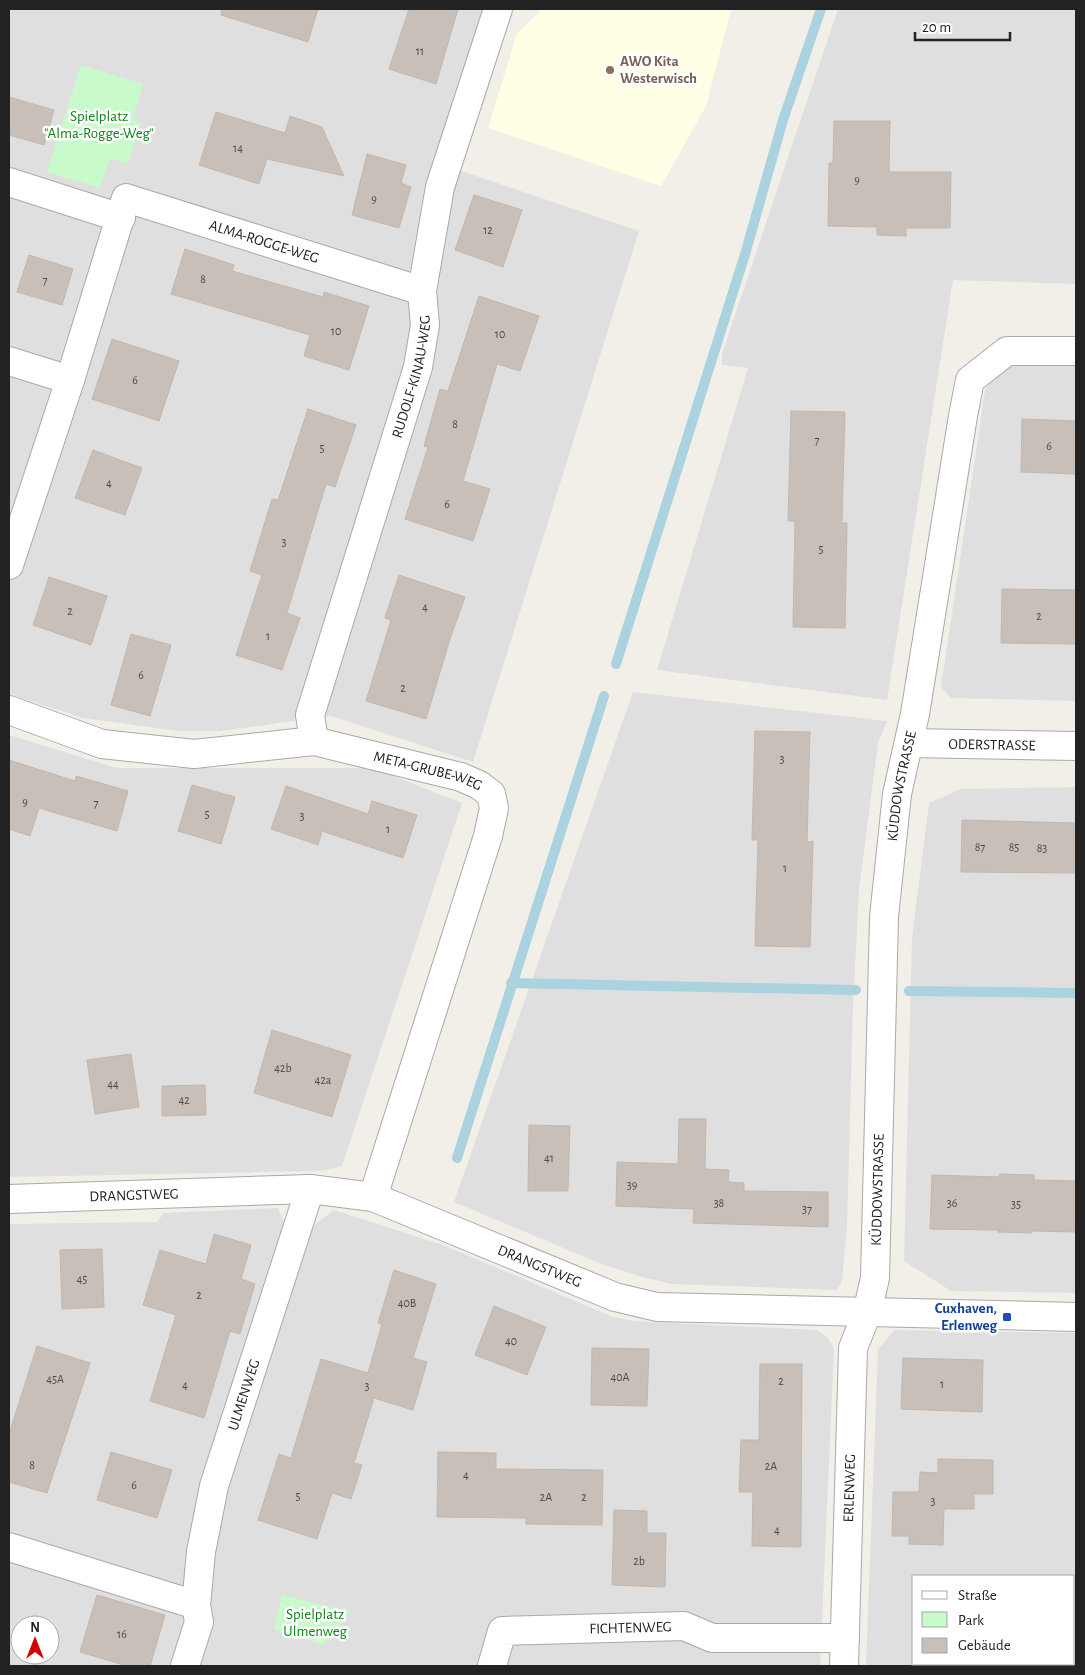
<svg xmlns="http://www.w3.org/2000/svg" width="1085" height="1675" viewBox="0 0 1085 1675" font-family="'Alegreya Sans',sans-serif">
<rect width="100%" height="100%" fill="#f2efe9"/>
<g fill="#e0dfdf" fill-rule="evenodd">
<path d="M 9,9 L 486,9 L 452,119 L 432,161 L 639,231 L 473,762 L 331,716 L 221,731 L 179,731 L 83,718 L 9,694 Z"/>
<path d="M 838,9 L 1076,9 L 1076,284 L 953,280 L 887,700 L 657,670 L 748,368 L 722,365 L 722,354 Z"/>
<path d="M 1016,363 L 1076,364 L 1076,701 L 951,698 L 941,687 L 985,391 L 994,374 Z"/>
<path d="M 633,692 L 887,721 L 878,743 L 859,890 L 853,1007 L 847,1226 L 842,1281 L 837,1290 L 672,1284 L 642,1277 L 599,1263 L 454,1202 Z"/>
<path d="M 9,735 L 117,768 L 373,768 L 462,803 L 342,1166 L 320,1171 L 9,1177 Z"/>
<path d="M 1076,787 L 1076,1293 L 951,1291 L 904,1261 L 912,938 L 929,803 L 961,789 Z"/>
<path d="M 278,1208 L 283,1220 L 312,1227 L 334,1210 L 443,1245 L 613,1317 L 633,1321 L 817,1330 L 828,1338 L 834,1349 L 820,1666 L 9,1666 L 9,1224 L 157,1222 L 164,1213 ZM 20,1625 L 50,1625 L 50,1655 L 20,1655 Z"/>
<path d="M 894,1330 L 1076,1333 L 1076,1666 L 866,1666 L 878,1350 ZM 914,1576 L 1074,1576 L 1074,1664 L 914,1664 Z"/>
</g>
<path fill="#ffffe5" d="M 542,9 L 731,9 L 706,106 L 661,186 L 488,128 L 517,34 Z"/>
<g fill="#c8facc">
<path d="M 81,65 L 143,84 L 133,118 L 140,123 L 128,163 L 110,158 L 100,188 L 47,172 Z"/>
<path d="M 282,1595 L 351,1612 L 323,1645 L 274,1629 Z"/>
</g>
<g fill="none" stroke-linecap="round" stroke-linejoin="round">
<g stroke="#aad3df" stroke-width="10">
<path d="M 616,664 L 746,251 L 783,120 L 821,9"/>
<path d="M 511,983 L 856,990"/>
<path d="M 909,991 L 1076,993"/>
<path d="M 457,1158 L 604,696"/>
</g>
</g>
<g fill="#c7bfb8" stroke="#c4b6ab">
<path d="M 222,9 L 318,9 L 308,42 L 221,15 Z"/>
<path d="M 409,9 L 458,9 L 436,84 L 389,69 Z"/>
<path d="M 9,97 L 54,110 L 44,145 L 9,135 Z"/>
<path d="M 216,112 L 285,133 L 290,116 L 322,127 L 344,176 L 267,159 L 259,184 L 199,165 Z"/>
<path d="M 834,121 L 890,121 L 889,172 L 951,172 L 950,228 L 906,228 L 906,236 L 877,235 L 877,227 L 828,226 L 829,163 L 833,163 Z"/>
<path d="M 367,154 L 406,165 L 401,183 L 411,187 L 399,228 L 352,215 Z"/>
<path d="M 474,195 L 522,210 L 503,267 L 455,250 Z"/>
<path d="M 185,249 L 234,265 L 232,271 L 323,297 L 324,292 L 369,306 L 349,370 L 304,356 L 310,335 L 171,294 Z"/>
<path d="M 29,255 L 73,269 L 62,305 L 17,292 Z"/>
<path d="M 479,296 L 539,316 L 520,371 L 497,364 L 463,481 L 490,489 L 473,541 L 405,519 L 428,447 L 424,446 L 440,389 L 448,391 Z"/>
<path d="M 112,339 L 179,361 L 159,421 L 92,399 Z"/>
<path d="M 308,409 L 356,425 L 335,487 L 326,484 L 287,613 L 300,618 L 282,670 L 236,655 L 262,575 L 250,571 L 272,499 L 278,500 Z"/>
<path d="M 791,411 L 845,412 L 842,523 L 847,523 L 845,628 L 793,627 L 795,521 L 788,521 Z"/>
<path d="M 1022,419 L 1076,421 L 1076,474 L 1021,472 Z"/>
<path d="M 93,450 L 142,468 L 125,515 L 75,498 Z"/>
<path d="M 399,575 L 465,597 L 450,639 L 426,719 L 366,701 L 391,620 L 385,618 Z"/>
<path d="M 49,577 L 107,596 L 91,645 L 33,625 Z"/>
<path d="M 1002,589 L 1076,590 L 1076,644 L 1001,643 Z"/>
<path d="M 131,634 L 171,645 L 150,716 L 111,705 Z"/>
<path d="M 755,731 L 810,732 L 807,842 L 813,841 L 810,947 L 755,946 L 758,840 L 752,840 Z"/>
<path d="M 9,760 L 75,781 L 76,776 L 128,791 L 117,831 L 39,808 L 30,836 L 9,829 Z"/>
<path d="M 192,785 L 235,797 L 221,844 L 178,831 Z"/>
<path d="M 286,786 L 368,814 L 372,801 L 417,815 L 403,858 L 322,831 L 318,845 L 271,829 Z"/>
<path d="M 962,820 L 1076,823 L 1076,873 L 961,872 Z"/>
<path d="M 272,1030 L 351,1055 L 332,1117 L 254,1093 Z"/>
<path d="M 131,1054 L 139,1107 L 95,1114 L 87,1060 Z"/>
<path d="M 205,1085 L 206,1115 L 162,1116 L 162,1086 Z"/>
<path d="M 679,1119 L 706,1119 L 705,1169 L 729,1170 L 728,1182 L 744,1183 L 744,1191 L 828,1192 L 828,1227 L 693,1223 L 694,1209 L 616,1206 L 617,1162 L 678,1164 Z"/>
<path d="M 529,1125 L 570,1126 L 568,1191 L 528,1191 Z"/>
<path d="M 1000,1174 L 1034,1175 L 1034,1180 L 1076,1181 L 1076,1232 L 1032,1231 L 1032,1233 L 998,1232 L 998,1230 L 930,1229 L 932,1175 L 999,1177 Z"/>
<path d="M 214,1234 L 251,1245 L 241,1279 L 255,1284 L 240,1334 L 230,1331 L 204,1418 L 150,1401 L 176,1315 L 143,1305 L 160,1250 L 206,1264 Z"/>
<path d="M 102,1249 L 104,1307 L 62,1309 L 60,1250 Z"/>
<path d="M 394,1270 L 436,1284 L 413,1358 L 427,1362 L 413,1410 L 374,1398 L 354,1463 L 362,1465 L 351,1499 L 332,1493 L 317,1539 L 258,1520 L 279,1454 L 291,1458 L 321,1359 L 368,1373 L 382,1324 L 378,1323 Z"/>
<path d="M 494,1306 L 546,1327 L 527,1375 L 475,1355 Z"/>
<path d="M 37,1346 L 90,1363 L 47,1493 L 9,1482 L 9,1434 Z"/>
<path d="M 592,1348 L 649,1349 L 647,1406 L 591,1405 Z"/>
<path d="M 903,1358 L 983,1360 L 982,1412 L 901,1409 Z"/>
<path d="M 760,1364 L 802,1364 L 801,1547 L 752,1546 L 753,1492 L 739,1492 L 741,1440 L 759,1440 Z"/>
<path d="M 111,1452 L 172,1470 L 157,1518 L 97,1500 Z"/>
<path d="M 438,1452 L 496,1453 L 496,1469 L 603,1470 L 602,1525 L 526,1524 L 526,1518 L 437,1517 Z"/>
<path d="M 938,1459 L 993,1460 L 993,1494 L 974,1494 L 974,1509 L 944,1509 L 943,1545 L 909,1544 L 909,1536 L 892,1536 L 893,1492 L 919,1492 L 920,1472 L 938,1473 Z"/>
<path d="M 614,1510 L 647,1511 L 647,1533 L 666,1533 L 665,1587 L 612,1585 Z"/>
<path d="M 97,1595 L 165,1615 L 150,1666 L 127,1666 L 80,1652 Z"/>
</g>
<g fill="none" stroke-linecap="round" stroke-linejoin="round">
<defs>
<g id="minor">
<path d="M 9,182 L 121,218"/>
<path d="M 9,361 L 70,380"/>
<path id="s1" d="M 9,565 L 70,380 L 126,198 L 422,291"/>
<path id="s2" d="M 9,710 L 102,744 L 194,754 L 314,741 L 461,777 L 479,785 L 491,794 L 494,808 L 488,836 L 373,1197"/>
<path id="s3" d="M 314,741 L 310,715 L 418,367 L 425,325 L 422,291 L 440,187 L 498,9"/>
<path id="s4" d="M 910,743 L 1076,746"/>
<path id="s5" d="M 9,1199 L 310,1189 L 373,1197 L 615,1297 L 657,1307 L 1076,1317"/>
<path d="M 9,1547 L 196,1605"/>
<path id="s6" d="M 185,1666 L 199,1622 L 196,1605 L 201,1552 L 214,1486 L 310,1189"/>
<path id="s7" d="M 492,1666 L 502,1631 L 684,1626 L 712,1638 L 845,1638"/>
<path id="s8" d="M 844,1666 L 853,1348 L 867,1313 L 875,1278 L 884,917 L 897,794 L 915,714 L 963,416 L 970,380 L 1007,351 L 1076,351"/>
</g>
</defs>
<use href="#minor" stroke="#a9a9a9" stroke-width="30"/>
<use href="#minor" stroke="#fff" stroke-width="28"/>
</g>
<circle fill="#8d6e63" stroke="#fff" stroke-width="2" cx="610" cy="70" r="5"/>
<rect fill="#1a4fb4" stroke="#fff" stroke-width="2" x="1002" y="1312" width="10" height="10" rx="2.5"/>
<g text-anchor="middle" stroke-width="5" stroke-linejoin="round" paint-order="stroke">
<g font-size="12" fill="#4b4948">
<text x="420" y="55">11</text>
<text x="238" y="152">14</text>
<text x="857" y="184">9</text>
<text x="374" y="203">9</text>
<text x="488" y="234">12</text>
<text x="203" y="283">8</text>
<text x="45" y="284">7</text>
<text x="336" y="335">10</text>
<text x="500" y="338">10</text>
<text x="135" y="384">6</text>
<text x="455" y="428">8</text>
<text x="817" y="444">7</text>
<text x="1049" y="450">6</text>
<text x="322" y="452">5</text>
<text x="109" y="487">4</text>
<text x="447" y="508">6</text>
<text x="284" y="546">3</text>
<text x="821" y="553">5</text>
<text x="425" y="611">4</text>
<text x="70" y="615">2</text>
<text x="1039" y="620">2</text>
<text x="268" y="640">1</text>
<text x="141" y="679">6</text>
<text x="403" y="692">2</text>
<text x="782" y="763">3</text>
<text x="25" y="806">9</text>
<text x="96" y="807">7</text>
<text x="207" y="818">5</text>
<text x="302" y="820">3</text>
<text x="388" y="833">1</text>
<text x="980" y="851">87</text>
<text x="1014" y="851">85</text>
<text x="1042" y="852">83</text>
<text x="785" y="872">1</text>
<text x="283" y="1072">42b</text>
<text x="323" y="1084">42a</text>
<text x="113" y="1088">44</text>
<text x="184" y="1104">42</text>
<text x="549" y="1162">41</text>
<text x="632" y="1189">39</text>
<text x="719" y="1207">38</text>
<text x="952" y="1207">36</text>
<text x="1016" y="1208">35</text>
<text x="807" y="1213">37</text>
<text x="82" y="1283">45</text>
<text x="199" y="1299">2</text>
<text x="407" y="1307">40B</text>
<text x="511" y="1345">40</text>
<text x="620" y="1381">40A</text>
<text x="55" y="1383">45A</text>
<text x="781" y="1385">2</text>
<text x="942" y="1388">1</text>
<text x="185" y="1389">4</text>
<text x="367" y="1390">3</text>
<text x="32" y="1469">8</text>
<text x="771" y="1470">2A</text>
<text x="466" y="1479">4</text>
<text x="134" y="1489">6</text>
<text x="298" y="1500">5</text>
<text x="546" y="1501">2A</text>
<text x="584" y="1501">2</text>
<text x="933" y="1505">3</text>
<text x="777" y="1534">4</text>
<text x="639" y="1565">2b</text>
<text x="122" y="1638">16</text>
</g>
<g font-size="15" font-weight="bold" fill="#785e54" stroke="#fff" text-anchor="start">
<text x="620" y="66">AWO Kita<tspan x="620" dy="17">Westerwisch</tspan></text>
</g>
<g font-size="15" fill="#0c8416" stroke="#fff">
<text x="99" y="121">Spielplatz<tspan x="99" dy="17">"Alma-Rogge-Weg"</tspan></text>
<text x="315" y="1619">Spielplatz<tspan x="315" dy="17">Ulmenweg</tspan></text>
</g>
<g font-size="15" fill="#222" stroke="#fff">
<text dy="5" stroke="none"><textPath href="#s1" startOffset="530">ALMA-ROGGE-WEG</textPath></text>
<text dy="5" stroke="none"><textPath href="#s3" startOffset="380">RUDOLF-KINAU-WEG</textPath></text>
<text dy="5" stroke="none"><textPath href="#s4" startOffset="82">ODERSTRASSE</textPath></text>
<text dy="5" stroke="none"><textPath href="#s2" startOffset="430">META-GRUBE-WEG</textPath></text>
<text dy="5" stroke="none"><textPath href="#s8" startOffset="885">KÜDDOWSTRASSE</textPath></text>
<text dy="5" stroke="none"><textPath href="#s8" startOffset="480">KÜDDOWSTRASSE</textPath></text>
<text dy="5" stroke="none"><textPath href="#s5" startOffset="125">DRANGSTWEG</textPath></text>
<text dy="5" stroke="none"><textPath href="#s5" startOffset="545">DRANGSTWEG</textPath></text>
<text dy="5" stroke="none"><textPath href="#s6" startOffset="280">ULMENWEG</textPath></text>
<text dy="5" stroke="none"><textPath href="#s8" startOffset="178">ERLENWEG</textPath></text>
<text dy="5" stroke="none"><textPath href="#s7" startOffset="165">FICHTENWEG</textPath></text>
</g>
<g font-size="15" font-weight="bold" fill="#164399" stroke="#fff" text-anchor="end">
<text x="997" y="1313">Cuxhaven,<tspan x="997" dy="17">Erlenweg</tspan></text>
</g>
</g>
<rect width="1085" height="1675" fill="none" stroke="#222222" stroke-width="20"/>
<rect x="912" y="1575" width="162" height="90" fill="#ffffff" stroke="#a7a7a7"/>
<rect x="922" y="1591" width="25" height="8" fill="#ffffff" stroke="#a7a7a7"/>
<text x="958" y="1600" font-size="15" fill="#222222">Straße</text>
<rect x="922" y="1612" width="25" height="15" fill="#c8facc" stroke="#a7a7a7"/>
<text x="958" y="1625" font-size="15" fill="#222222">Park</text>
<rect x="922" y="1638" width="25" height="15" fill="#c7bfb8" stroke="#a7a7a7"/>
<text x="958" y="1650" font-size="15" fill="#222222">Gebäude</text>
<g transform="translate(35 1640)"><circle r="24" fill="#ffffff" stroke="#a7a7a7"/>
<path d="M0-4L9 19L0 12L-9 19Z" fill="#d40000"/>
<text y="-8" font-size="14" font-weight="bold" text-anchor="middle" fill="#222222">N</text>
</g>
<path d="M915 32v8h95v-8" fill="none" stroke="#222222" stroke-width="2.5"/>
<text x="922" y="32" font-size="15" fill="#222222" stroke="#ffffff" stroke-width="4" paint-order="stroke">20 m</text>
</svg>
